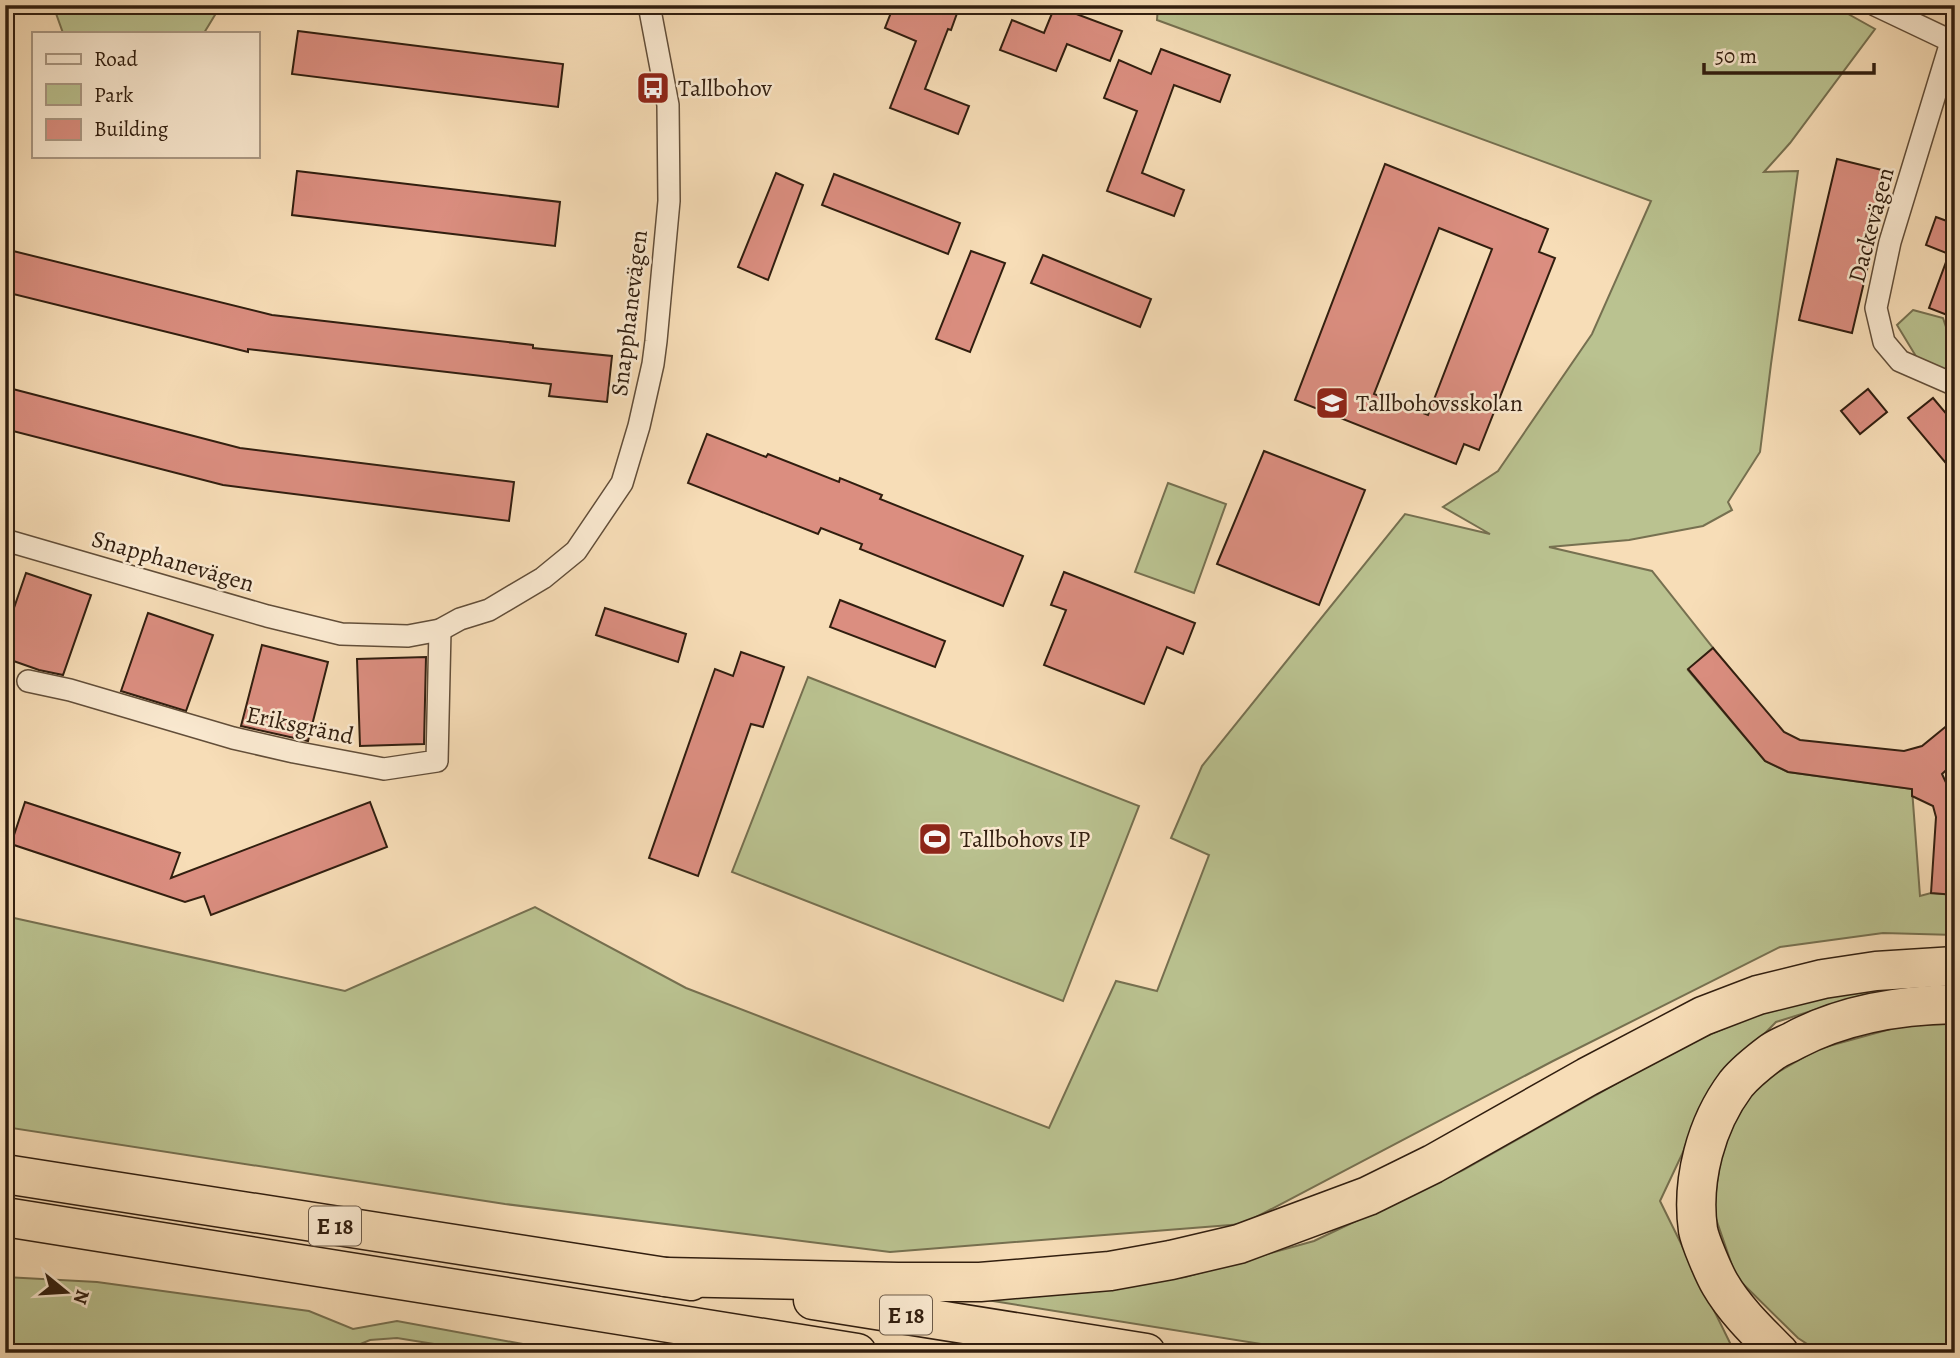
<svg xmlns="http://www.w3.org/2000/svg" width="1960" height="1358" viewBox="0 0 1960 1358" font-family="Alegreya,serif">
<rect width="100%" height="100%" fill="#f7ddb7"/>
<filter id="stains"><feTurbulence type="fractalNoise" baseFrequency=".00286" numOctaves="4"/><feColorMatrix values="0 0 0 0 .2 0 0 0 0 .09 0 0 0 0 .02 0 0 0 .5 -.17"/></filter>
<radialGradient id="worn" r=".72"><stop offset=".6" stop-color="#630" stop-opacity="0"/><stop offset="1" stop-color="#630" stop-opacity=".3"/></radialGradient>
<g fill="#bac290" stroke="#767050" stroke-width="2">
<path d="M 53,5 L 221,5 L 204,33 L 63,33 Z"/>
<path d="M 1158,5 L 1832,5 L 1875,29 L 1790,143 L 1764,172 L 1798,171 L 1771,364 L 1760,452 L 1728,502 L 1732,510 L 1703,526 L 1629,540 L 1549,547 L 1652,571 L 1713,648 L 1688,670 L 1765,761 L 1788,772 L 1912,789 L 1920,896 L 1931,893 L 1955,895 L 1955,935 L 1883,933 L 1780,947 L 1553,1061 L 1243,1224 L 890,1252 L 505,1204 L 5,1127 L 5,916 L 345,991 L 535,907 L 686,988 L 1049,1128 L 1116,981 L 1157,991 L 1209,855 L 1171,838 L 1202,766 L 1405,514 L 1490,534 L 1443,507 L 1498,471 L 1592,334 L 1651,201 L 1157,20 Z"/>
<path d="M 1913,310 L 1943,318 L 1952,345 L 1955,346 L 1955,375 L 1917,358 L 1897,325 Z"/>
<path d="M 1168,483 L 1226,504 L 1194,593 L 1135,572 Z"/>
<path d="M 808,677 L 1139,806 L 1063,1001 L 732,872 Z"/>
<path d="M 1945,981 L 1853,998 L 1776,1022 L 1728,1071 L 1692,1133 L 1660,1201 L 1735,1353 L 1317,1353 L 968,1297 L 1064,1291 L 1185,1277 L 1314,1241 L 1463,1170 L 1685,1045 L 1777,1006 L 1838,992 Z"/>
<path d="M 1955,1024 L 1955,1353 L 1821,1353 L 1798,1338 L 1736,1277 L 1713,1210 L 1724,1135 L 1759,1083 L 1818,1049 L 1905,1025 Z"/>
<path d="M 5,1277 L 97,1282 L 309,1311 L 353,1329 L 397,1321 L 572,1353 L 490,1353 L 397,1338 L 370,1340 L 339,1353 L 5,1353 Z"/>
</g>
<g fill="#db8e80" stroke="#311e0f" stroke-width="2" fill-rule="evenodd">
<path d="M 894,5 L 960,5 L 951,30 L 948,29 L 925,89 L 969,106 L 958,134 L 890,108 L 916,41 L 885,28 Z"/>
<path d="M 1055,6 L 1122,31 L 1110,61 L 1067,44 L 1056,71 L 1000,50 L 1012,20 L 1044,33 Z"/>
<path d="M 298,31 L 563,64 L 558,107 L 292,74 Z"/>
<path d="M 1161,49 L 1230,75 L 1220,102 L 1174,85 L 1142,173 L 1184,190 L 1174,216 L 1107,191 L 1137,111 L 1104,98 L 1119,60 L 1151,74 Z"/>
<path d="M 1837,159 L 1890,172 L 1852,333 L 1799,320 Z"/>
<path d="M 1385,164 L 1548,229 L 1539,252 L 1555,258 L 1479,450 L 1464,444 L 1456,464 L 1295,400 ZM 1439,228 L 1492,249 L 1428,415 L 1374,394 Z"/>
<path d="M 297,171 L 560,202 L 555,246 L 292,215 Z"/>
<path d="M 776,173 L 803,185 L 768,280 L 738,267 Z"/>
<path d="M 834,174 L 960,223 L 948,254 L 822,205 Z"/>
<path d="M 1936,217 L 1955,224 L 1955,318 L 1929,308 L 1949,254 L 1926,245 Z"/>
<path d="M 5,249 L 272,315 L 533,345 L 533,348 L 612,356 L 607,402 L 549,396 L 551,384 L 248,349 L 248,352 L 5,292 Z"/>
<path d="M 971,251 L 1005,263 L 970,352 L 936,339 Z"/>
<path d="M 1043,255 L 1151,299 L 1140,327 L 1031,283 Z"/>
<path d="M 5,387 L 240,448 L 514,482 L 509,521 L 223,485 L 5,429 Z"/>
<path d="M 1868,389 L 1887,412 L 1860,434 L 1841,411 Z"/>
<path d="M 1933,398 L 1955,424 L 1955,474 L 1908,418 Z"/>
<path d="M 707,434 L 766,457 L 768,454 L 839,482 L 840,478 L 882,495 L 880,499 L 1023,556 L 1003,606 L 860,549 L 862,544 L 821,528 L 818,534 L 688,483 Z"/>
<path d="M 1264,451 L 1365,490 L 1319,605 L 1217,564 Z"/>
<path d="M 1064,572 L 1195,623 L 1183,654 L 1167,647 L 1144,704 L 1044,665 L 1066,610 L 1051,605 Z"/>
<path d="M 26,573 L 91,595 L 63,675 L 39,670 L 5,658 L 5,634 Z"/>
<path d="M 840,600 L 945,641 L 935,667 L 830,627 Z"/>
<path d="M 605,608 L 686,634 L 678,662 L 596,635 Z"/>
<path d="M 148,613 L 213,635 L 186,711 L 121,691 Z"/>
<path d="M 262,645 L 328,662 L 308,741 L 241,726 Z"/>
<path d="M 1713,648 L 1784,732 L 1800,740 L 1904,751 L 1922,746 L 1955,719 L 1955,762 L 1942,774 L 1955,802 L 1955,895 L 1931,893 L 1936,817 L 1933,806 L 1912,796 L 1912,789 L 1788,772 L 1765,761 L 1688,669 Z"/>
<path d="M 741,652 L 784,667 L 763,727 L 751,724 L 698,876 L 649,858 L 715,669 L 733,676 Z"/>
<path d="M 426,657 L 424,744 L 360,746 L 357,659 Z"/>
<path d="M 25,802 L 180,853 L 171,878 L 370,802 L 387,847 L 211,915 L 204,896 L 185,902 L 11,844 Z"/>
</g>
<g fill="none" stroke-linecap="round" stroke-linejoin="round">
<defs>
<g id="street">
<path d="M 1875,5 L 1955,43"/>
<path d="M 1951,42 L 1890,242 L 1876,308 L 1884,342 L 1900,361 L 1955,385"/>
<path d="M 5,540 L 267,616 L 341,634 L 408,636 L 440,630 L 460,619 L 489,610 L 543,578 L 576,551 L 622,483 L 639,426 L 653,364 L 656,341 L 669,201 L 668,105 L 649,5"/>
<path d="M 28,681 L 70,690 L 233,738 L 294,752 L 384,769 L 437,761 L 440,630"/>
</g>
<g id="highway">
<path d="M 5,1174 L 691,1281"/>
<path d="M 5,1217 L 857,1353"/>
<path d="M 666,1277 L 898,1282 L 980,1282 L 1110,1271 L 1171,1260 L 1239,1244 L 1368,1196 L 1433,1164 L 1587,1077 L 1703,1016 L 1758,995 L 1823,979 L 1876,971 L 1955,966"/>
<path d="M 813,1300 L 1146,1353"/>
<path d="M 1779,1353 C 1758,1332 1735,1310 1720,1284 C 1714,1274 1700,1241 1698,1230 C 1691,1180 1706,1124 1736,1084 C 1745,1073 1760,1061 1772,1052 C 1779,1047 1788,1044 1795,1040 C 1844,1014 1900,1005 1955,1004"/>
</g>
</defs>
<use href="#street" stroke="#624e39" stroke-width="24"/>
<use href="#highway" stroke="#311e0f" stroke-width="41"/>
<use href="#street" stroke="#fae9d0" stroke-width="21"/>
<use href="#highway" stroke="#f7ddb7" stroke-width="38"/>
</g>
<defs>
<symbol id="bus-square" viewBox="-11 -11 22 22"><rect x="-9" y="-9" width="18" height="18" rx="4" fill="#8f2418" stroke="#fae9d0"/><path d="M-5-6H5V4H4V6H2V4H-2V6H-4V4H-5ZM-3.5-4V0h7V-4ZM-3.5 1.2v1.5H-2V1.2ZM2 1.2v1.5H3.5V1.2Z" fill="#fff"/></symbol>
<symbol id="school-square" viewBox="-11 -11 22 22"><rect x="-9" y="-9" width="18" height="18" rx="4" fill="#8f2418" stroke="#fae9d0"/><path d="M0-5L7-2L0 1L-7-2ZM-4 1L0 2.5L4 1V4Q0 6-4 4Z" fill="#fff"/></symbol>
<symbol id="stadium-square" viewBox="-11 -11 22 22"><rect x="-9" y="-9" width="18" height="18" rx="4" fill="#8f2418" stroke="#fae9d0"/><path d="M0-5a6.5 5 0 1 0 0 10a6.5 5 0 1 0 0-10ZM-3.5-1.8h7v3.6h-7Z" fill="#fff"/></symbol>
</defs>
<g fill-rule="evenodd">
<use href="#bus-square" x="634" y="69" width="38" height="38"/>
<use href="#school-square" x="1313" y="384" width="38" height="38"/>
<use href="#stadium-square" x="916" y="820" width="38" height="38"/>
</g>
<g text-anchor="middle" stroke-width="5" stroke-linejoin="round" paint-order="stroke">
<g fill="#fae9d0" stroke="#6d5b49" stroke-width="2">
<rect x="309" y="1206.5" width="52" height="39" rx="5"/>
<rect x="880" y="1295.5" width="52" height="39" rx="5"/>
</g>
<g font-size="23" font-weight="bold" fill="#311e0f">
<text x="335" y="1234">E 18</text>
<text x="906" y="1323">E 18</text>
</g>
<g font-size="24" fill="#311e0f" stroke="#fae9d0" text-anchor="start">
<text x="678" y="96">Tallbohov</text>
<text x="1356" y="411">Tallbohovsskolan</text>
<text x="960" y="847">Tallbohovs IP</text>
</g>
<g font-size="24" fill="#311e0f" stroke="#fae9d0">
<text transform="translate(1871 225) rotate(-75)" y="8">Dackevägen</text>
<text transform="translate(629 313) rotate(-83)" y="8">Snapphanevägen</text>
<text transform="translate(173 561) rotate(16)" y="8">Snapphanevägen</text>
<text transform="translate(300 725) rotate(12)" y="8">Eriksgränd</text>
</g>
</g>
<rect width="1960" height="1358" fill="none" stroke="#f7ddb7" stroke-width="28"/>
<rect x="7" y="7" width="1946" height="1344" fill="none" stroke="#311e0f" stroke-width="3.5"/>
<rect x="14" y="14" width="1932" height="1330" fill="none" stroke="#311e0f" stroke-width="2"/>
<rect x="32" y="32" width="228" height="126" fill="#fae9d0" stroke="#aa9883" stroke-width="2"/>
<rect x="46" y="54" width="35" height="10" fill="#fae9d0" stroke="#aa9883" stroke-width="2"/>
<text x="94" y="66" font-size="21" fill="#311e0f">Road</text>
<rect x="46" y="84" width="35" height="21" fill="#bac290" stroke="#aa9883" stroke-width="2"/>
<text x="94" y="102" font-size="21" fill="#311e0f">Park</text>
<rect x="46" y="119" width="35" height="21" fill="#db8e80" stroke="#aa9883" stroke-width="2"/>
<text x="94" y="136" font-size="21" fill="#311e0f">Building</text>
<g transform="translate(66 1292) rotate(108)" stroke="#fae9d0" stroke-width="5" paint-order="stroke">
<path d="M0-5L12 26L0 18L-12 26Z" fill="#311e0f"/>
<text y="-10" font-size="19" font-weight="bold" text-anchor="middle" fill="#311e0f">N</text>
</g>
<path d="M1704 63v10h170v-10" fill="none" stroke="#311e0f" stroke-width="3.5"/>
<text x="1715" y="63" font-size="21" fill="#311e0f" stroke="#fae9d0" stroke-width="5" paint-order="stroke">50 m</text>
<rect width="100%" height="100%" filter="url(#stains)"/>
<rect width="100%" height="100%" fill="url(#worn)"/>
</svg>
